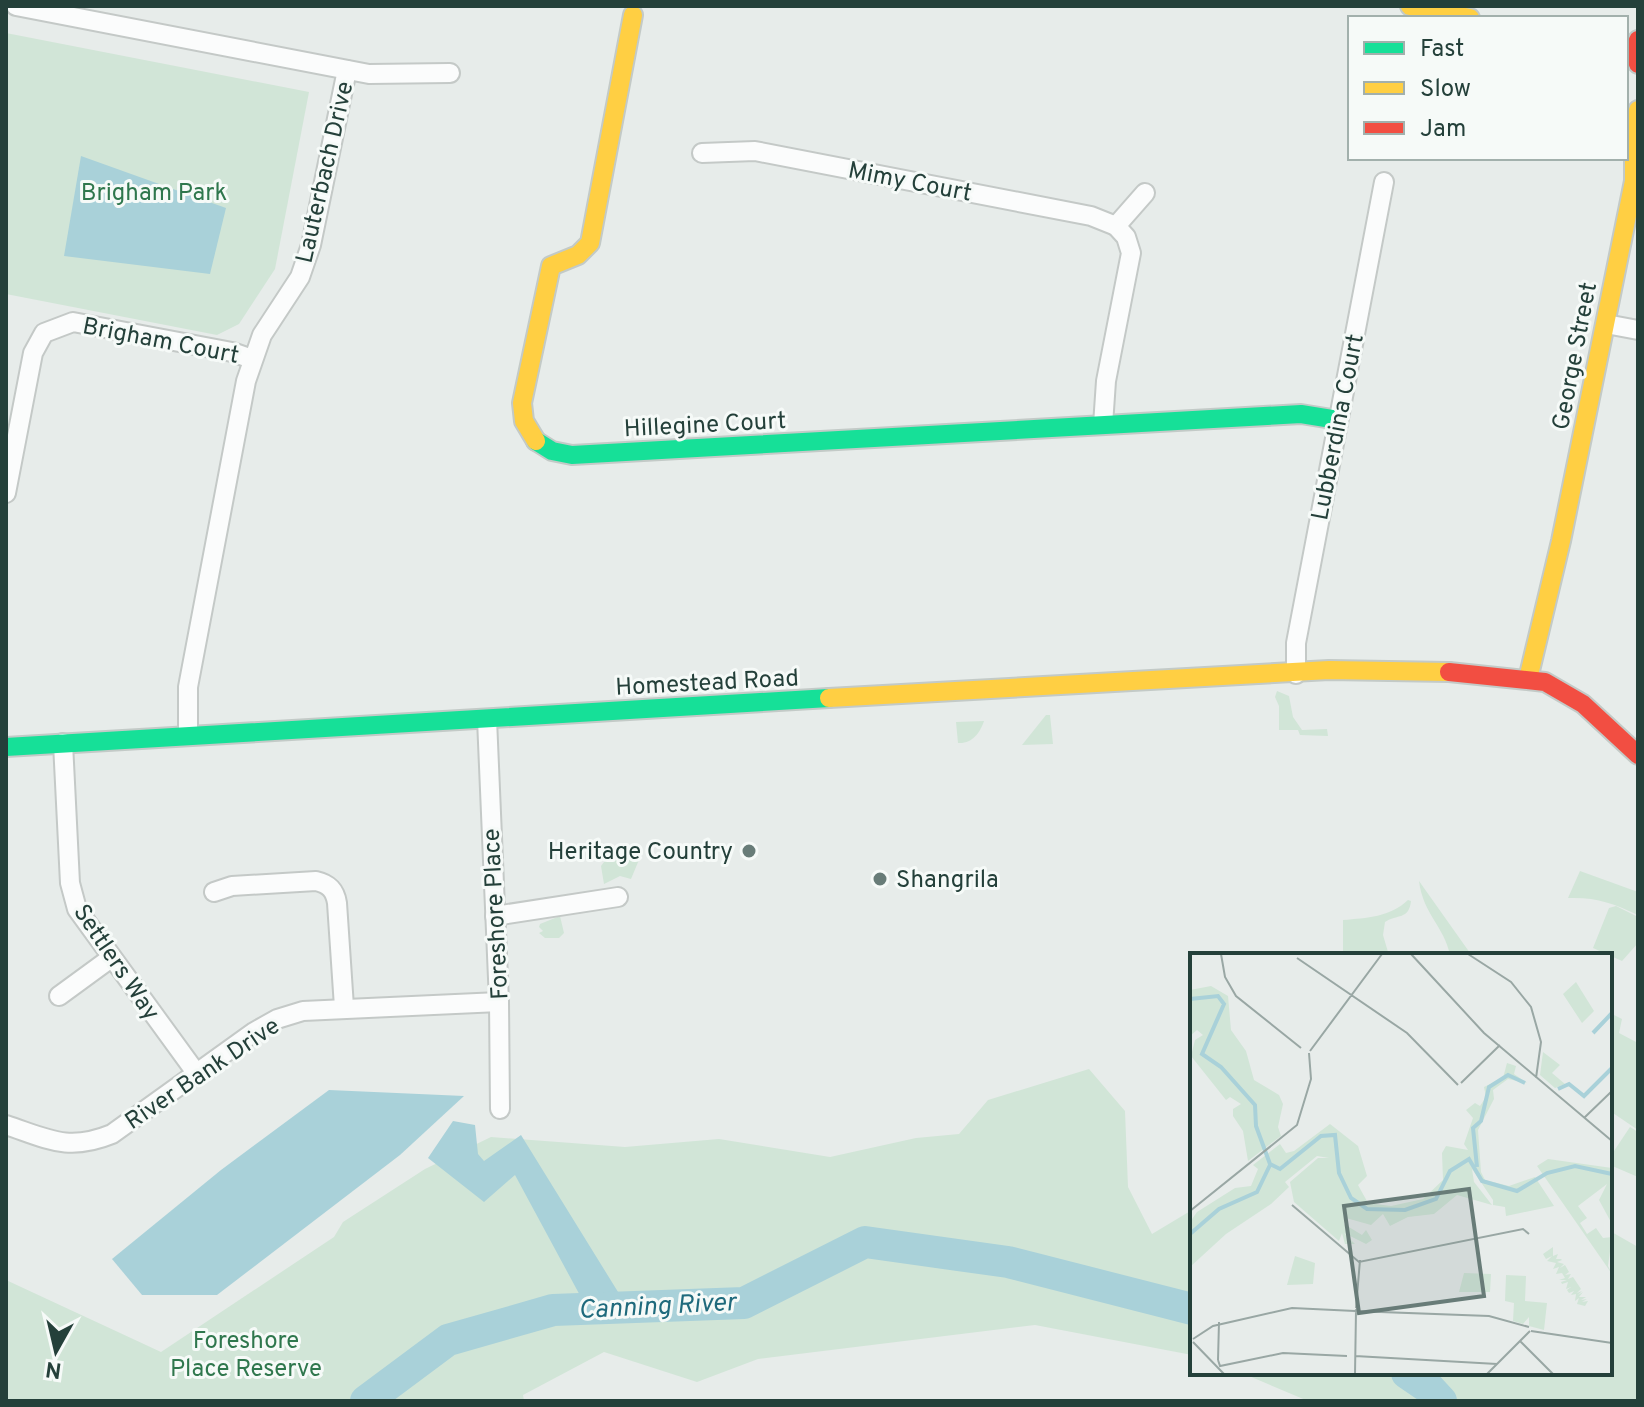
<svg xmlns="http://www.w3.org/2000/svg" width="1644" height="1407" viewBox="0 0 1644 1407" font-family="Overpass,sans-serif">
<rect width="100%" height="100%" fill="#e7ecea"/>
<g fill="#d1e5d7">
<path d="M 6,33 L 309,92 L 275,269 L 239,324 L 217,335 L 6,294 Z"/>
<path d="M 1277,691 L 1289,696 L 1293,717 L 1302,730 L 1327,729 L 1328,736 L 1300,735 L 1298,730 L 1279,730 L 1279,706 L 1275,697 Z"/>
<path d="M 1046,715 L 1050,715 L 1053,744 L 1022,745 Z"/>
<path d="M 984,721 C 980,733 972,744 958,743 L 956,722 Z"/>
<path d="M 641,855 L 631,879 L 620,876 L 604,884 L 601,866 L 607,858 Z"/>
<path d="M 1580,871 L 1638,892 L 1638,915 C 1613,903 1596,897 1568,898 Z"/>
<path d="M 1419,881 L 1470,953 L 1480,955 L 1450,955 C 1444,926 1423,914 1419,881 Z"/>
<path d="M 1408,900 L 1411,901 C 1409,920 1397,914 1385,922 L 1383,935 L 1388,952 L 1384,955 L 1343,955 L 1343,920 C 1367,918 1390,917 1408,900 Z"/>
<path d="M 1616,906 L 1638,917 L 1638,943 L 1622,961 L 1593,948 L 1609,908 Z"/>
<path d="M 560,916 L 564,933 L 559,938 L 545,938 L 539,933 L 543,931 L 539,927 L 540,924 Z"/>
<path d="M 1610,1013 L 1622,1019 L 1619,1033 L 1638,1043 L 1638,1130 L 1610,1111 Z"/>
<path d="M 1089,1069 L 1125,1111 L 1128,1187 L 1152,1234 L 1192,1210 L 1192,1355 L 1035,1325 L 758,1359 L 697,1382 L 604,1352 L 523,1395 L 524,1401 L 6,1401 L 6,1280 L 161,1352 L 334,1237 L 343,1222 L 425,1169 L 491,1137 L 625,1147 L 719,1139 L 830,1157 L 916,1138 L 959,1134 L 988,1100 Z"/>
<path d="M 1630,1127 L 1638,1132 L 1638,1177 L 1610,1165 L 1610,1157 Z"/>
<path d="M 1610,1231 L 1638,1247 L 1638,1401 L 1308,1401 L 1242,1373 L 1610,1373 Z"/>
</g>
<g fill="#a9d1d9">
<path d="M 81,156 L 226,208 L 210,274 L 64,256 Z"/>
<path d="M 329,1090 L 464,1096 L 400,1155 L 217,1295 L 142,1295 L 112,1259 L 221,1170 Z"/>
<path d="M 453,1121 L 475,1125 L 478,1154 L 484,1161 L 521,1135 L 623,1300 L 583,1301 L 515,1175 L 484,1202 L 428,1158 Z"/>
</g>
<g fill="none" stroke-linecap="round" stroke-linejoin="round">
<g stroke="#a9d1d9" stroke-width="32">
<path d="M 1407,1373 L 1429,1388 L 1441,1401"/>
<path d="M 366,1401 L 448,1340 L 553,1310 L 744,1303 L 865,1242 L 1008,1262 L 1192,1309"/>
</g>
<defs>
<g id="street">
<path d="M 16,6 L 369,74 L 450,73"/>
<path d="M 702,153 L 755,151 L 1091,216 L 1116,226"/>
<path d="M 1606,324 L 1638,330"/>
<path d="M 1103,425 L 1106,381 L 1131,253 L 1126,237 L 1116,226 L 1145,193"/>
<path d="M 6,493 L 33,353 L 44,333 L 73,322 L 232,352 L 252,359"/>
<path d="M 1296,674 L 1296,643 L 1384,182"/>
<path d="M 487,719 L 499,1002 L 500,1109"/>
<path d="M 188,735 L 188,687 L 246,381 L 262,335 L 300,277 L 311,245 L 347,70"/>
<path d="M 63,743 L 70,883 L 77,909 L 197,1074"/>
<path d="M 214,892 L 232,886 L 316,881 C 329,884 335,890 337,903 L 344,1007"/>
<path d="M 495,916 L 618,897"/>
<path d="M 59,996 L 111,958"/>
<path d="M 6,1125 C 48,1139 68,1152 112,1134 L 254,1032 L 277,1019 L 303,1011 L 499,1002"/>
</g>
<g id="fast">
<path d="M 536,441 L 552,451 L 572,455 L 1301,414 L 1338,420"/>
<path d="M 6,747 L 829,698"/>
</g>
<g id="slow">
<path d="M 1410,6 L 1470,18"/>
<path d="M 536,441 L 524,421 L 522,403 L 551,266 L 578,255 L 590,243 L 633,15"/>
<path d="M 1528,679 L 1561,541 L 1634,181 L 1634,137 L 1638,110"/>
<path d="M 829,698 L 1329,670 L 1449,672"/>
</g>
<g id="jam">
<path d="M 1638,40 L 1635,50 L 1638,64"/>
<path d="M 1449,672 L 1545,682 L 1583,704 L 1638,755"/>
</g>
</defs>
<use href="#street" stroke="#c4c9c7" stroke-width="22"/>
<use href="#fast" stroke="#c3cac7" stroke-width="22"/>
<use href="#slow" stroke="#c3cac7" stroke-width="22"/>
<use href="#jam" stroke="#c3cac7" stroke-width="22"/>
<use href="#street" stroke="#fbfcfc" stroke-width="18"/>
<use href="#fast" stroke="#16e098" stroke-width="18"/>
<use href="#slow" stroke="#ffcf43" stroke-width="18"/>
<use href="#jam" stroke="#f24e42" stroke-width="18"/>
</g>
<g fill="#687c78" stroke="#f6faf8" stroke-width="3">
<circle cx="749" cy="851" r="8"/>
<circle cx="880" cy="879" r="8"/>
</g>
<g text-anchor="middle" stroke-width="6" stroke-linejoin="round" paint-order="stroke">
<g font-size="24" fill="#24403a" stroke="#f6faf8">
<text transform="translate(324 172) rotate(-77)" y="8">Lauterbach Drive</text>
<text transform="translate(910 181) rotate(11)" y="8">Mimy Court</text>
<text transform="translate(161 340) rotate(11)" y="8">Brigham Court</text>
<text transform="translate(1574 356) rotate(-79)" y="8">George Street</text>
<text transform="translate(705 424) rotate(-3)" y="8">Hillegine Court</text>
<text transform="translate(1337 427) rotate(-79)" y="8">Lubberdina Court</text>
<text transform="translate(707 682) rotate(-3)" y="8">Homestead Road</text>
<text transform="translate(495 914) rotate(-93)" y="8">Foreshore Place</text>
<text transform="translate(117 962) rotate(56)" y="8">Settlers Way</text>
<text transform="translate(202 1073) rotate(-34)" y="8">River Bank Drive</text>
</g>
<g font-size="24" fill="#2f774d" stroke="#f6faf8">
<text x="154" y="200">Brigham Park</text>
<text x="246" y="1348">Foreshore<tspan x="246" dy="28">Place Reserve</tspan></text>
</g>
<g font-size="24" fill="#24403a" stroke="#f6faf8" text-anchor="end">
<text x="733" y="859">Heritage Country</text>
<text x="896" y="887" text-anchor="start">Shangrila</text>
</g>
<g font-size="26" font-style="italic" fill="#1f6a7c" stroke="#f6faf8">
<text transform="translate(657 1305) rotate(-3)" y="9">Canning River</text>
</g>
</g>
<g transform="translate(1190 953)">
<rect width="422" height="422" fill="#e7ecea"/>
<path d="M 386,29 L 404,58 L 392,70 L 373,41 ZM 21,33 L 38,43 L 41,77 L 56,98 L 64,127 L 89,142 L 93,151 L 88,174 L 91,183 L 58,208 L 53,178 L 43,163 L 43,156 L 51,151 L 40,144 L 36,147 L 1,103 L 5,87 L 13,82 L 7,77 L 0,83 L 0,37 ZM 353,99 L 370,112 L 362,120 L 375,131 L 365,135 L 350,122 ZM 317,110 L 326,113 L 324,121 L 337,130 L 318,126 L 303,137 L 304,146 L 288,177 L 291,219 L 295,227 L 319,233 L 345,224 L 364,253 L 316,263 L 315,254 L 303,252 L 303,247 L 282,216 L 284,229 L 302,252 L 267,242 L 244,261 L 218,264 L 200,273 L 193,261 L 181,272 L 156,265 L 154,271 L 172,282 L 176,277 L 182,287 L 176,291 L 154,280 L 165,291 L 155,291 L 152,280 L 149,288 L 104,249 L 100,229 L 128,205 L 139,205 L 127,203 L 95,229 L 99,234 L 81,251 L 36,281 L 0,314 L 0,269 L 7,259 L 45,235 L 61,233 L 68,216 L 63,212 L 90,191 L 96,200 L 104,198 L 140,171 L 168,193 L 177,223 L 168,232 L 178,250 L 201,253 L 233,246 L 253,227 L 252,200 L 256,193 L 278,197 L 274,191 L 283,165 L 276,157 L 285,150 L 290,153 L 296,144 L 294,134 L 313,125 ZM 358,206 L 422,215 L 422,271 L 409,247 L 417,231 L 388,253 L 397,265 L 390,270 L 397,281 L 406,275 L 413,285 L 422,284 L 418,313 L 422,321 L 347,213 ZM 363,294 L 363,303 L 368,301 L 366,306 L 371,306 L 372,307 L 367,309 L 374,311 L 370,315 L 375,312 L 379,319 L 375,322 L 381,321 L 378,326 L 383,324 L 391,336 L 387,340 L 392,338 L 388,342 L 393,339 L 389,344 L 396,344 L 391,347 L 397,346 L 392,349 L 398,348 L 395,353 L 387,351 L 389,345 L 385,348 L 386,341 L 381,342 L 384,338 L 379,340 L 377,337 L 381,334 L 376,336 L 378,329 L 372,331 L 371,329 L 377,327 L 369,327 L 375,325 L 372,320 L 366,321 L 369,314 L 363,316 L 366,310 L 357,308 L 362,303 L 356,306 L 353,301 ZM 105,303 L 125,310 L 123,331 L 97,332 ZM 274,320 L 301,321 L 300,339 L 269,339 ZM 316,322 L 336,323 L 335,348 L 357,350 L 354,377 L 339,373 L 339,364 L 333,371 L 323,368 L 324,350 L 315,348 Z" fill="#d1e5d7"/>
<path fill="none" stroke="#a9d1d9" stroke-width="4" d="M 0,46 L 28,43 L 34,51 L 12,101 L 31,114 L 65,152 L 66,173 L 80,211 L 90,216 L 131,183 L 145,182 L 149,220 L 161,245 L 177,256 L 215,257 L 246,246 L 260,218 L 279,206 L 292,228 L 327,238 L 357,220 L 385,213 L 422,221M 403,80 L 422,60M 368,136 L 379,131 L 394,143 L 422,115M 287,214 L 283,175 L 291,168 L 299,134 L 318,122 L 335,130M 0,281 L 29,256 L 67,239 L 80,212"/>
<path fill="none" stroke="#99a7a4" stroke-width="2" d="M 31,1 L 35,24 L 46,43 L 111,95M 221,1 L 294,80 L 422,188M 278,1 L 321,29 L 341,54 L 351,89 L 346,125M 107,5 L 217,80 L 268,132M 120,98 L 192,1M 271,130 L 310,92M 394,165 L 422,138M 102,252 L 169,309 L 333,276 L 339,281M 0,258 L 107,172 L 121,126 L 119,100M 166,355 L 170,307M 168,355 L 165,358 L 299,363 L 339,374M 341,378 L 422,390M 3,386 L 23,373 L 102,355 L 165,358M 330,388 L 363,421M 3,389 L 34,421M 165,403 L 307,411M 28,407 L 30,413 L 93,400 L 157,403M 28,407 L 29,369M 165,421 L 166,358M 297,421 L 340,378"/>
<path fill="#687c78" fill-opacity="0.15" stroke="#687c78" stroke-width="4" d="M 279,236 L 294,343 L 169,360 L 154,253 Z"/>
<rect width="422" height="422" fill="none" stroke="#24403a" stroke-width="4"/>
</g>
<rect width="1644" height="1407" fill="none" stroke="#24403a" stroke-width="16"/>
<rect x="1348" y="16" width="280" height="144" fill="#f6faf8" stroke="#a2b0ac" stroke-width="2"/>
<rect x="1364" y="42" width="40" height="12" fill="#16e098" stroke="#a2b0ac" stroke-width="2"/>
<text x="1420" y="56" font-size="24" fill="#24403a">Fast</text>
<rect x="1364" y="82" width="40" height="12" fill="#ffcf43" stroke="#a2b0ac" stroke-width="2"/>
<text x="1420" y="96" font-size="24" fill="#24403a">Slow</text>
<rect x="1364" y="122" width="40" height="12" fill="#f24e42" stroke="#a2b0ac" stroke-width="2"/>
<text x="1420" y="136" font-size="24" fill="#24403a">Jam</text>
<g transform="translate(56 1351) rotate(188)" stroke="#f6faf8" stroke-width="6" paint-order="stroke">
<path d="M0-6L14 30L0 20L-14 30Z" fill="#24403a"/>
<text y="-12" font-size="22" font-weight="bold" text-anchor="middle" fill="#24403a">N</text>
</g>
</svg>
